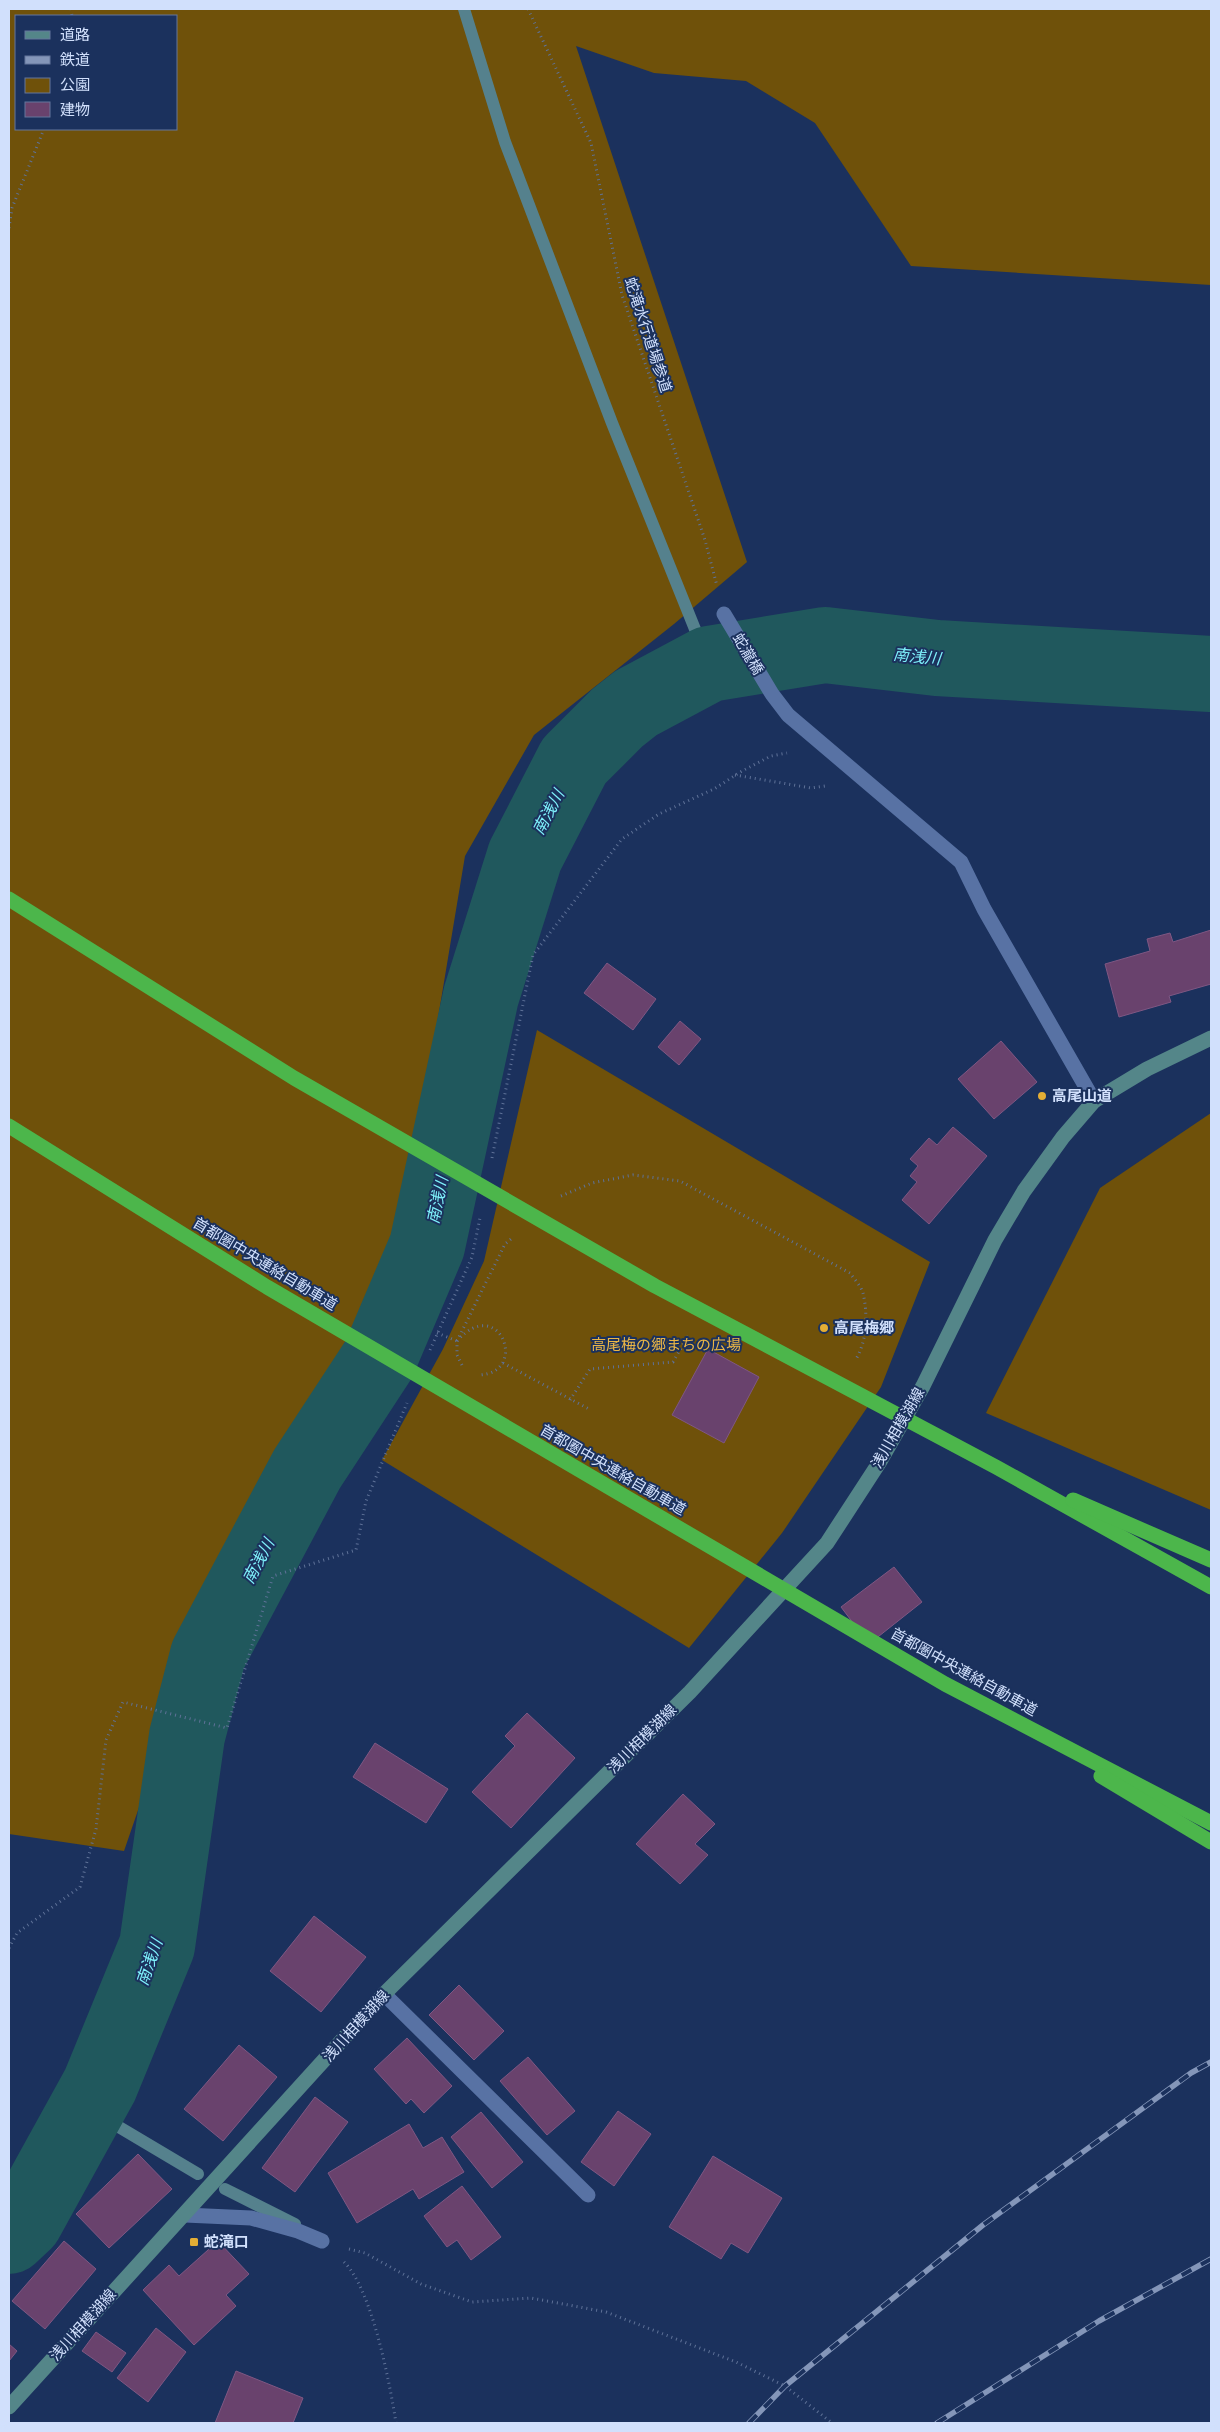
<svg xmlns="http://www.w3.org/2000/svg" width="1220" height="2432" viewBox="0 0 1220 2432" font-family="Karla,'Noto Sans JP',sans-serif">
<rect width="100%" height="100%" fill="#1b315d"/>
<g fill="#6f510a" fill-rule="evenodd">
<path d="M 9,9 L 1211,9 L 1211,285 L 911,266 L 815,123 L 746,81 L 654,73 L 576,46 L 747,562 L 674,624 L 534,735 L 465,856 L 431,1060 L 381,1303 L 238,1520 L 124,1851 L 9,1834 ZM 16,16 L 176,16 L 176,129 L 16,129 Z"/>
<path d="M 537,1030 L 930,1262 L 881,1387 L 782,1533 L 689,1648 L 382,1460 L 443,1349 L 484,1261 Z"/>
<path d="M 1211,1113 L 1211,1510 L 986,1413 L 1100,1188 Z"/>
</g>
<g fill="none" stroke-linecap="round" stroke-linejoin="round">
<g stroke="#55818d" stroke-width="12">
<path d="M 464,9 L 505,142 L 612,423 L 709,664"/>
<path d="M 87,2108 L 198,2174"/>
<path d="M 225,2189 L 295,2224"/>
</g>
<path stroke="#20585d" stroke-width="76" d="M 9,2236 L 25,2221 L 100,2085 L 157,1946 L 187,1736 L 208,1655 L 307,1469 L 379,1359 L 427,1246 L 481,996 L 525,856 L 574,761 L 617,718 L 636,703 L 709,664 L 825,645 L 937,658 L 1211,674"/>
</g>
<g fill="#69426d" stroke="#7f5783">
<path d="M 1211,930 L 1211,984 L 1169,996 L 1171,1002 L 1119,1017 L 1105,964 L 1150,951 L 1147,939 L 1170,933 L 1173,942 Z"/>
<path d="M 607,963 L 656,999 L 633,1030 L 584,993 Z"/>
<path d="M 680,1021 L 701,1039 L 679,1065 L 658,1047 Z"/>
<path d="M 1001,1041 L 1037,1082 L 994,1119 L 958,1079 Z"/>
<path d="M 953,1127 L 987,1156 L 929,1224 L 902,1200 L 917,1182 L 910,1176 L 918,1166 L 910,1159 L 929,1138 L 937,1145 Z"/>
<path d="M 708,1349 L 759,1377 L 724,1443 L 672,1415 Z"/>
<path d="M 894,1567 L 922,1602 L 869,1644 L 841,1607 Z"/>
<path d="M 527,1713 L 575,1758 L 511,1828 L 472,1792 L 515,1746 L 505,1736 Z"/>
<path d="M 375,1743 L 448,1789 L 426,1823 L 353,1777 Z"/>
<path d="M 683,1794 L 715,1824 L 695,1844 L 708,1855 L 680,1884 L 636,1844 Z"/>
<path d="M 314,1916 L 366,1957 L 321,2012 L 270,1971 Z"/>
<path d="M 459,1985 L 504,2031 L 474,2060 L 429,2015 Z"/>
<path d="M 407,2038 L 452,2086 L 424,2113 L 411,2099 L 406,2104 L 374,2069 Z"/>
<path d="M 239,2045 L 277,2077 L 223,2141 L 184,2109 Z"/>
<path d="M 528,2057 L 575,2111 L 547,2135 L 500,2081 Z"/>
<path d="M 315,2097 L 348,2122 L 295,2192 L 262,2168 Z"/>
<path d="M 618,2111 L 651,2134 L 614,2186 L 581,2162 Z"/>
<path d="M 481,2112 L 523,2162 L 492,2188 L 451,2137 Z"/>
<path d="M 409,2124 L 423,2148 L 442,2137 L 464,2172 L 419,2199 L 413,2189 L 357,2223 L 328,2173 Z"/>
<path d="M 138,2154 L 172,2189 L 109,2248 L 76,2214 Z"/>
<path d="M 713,2156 L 782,2198 L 748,2253 L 731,2243 L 721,2259 L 669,2227 Z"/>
<path d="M 462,2186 L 501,2237 L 471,2260 L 457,2240 L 447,2247 L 424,2216 Z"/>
<path d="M 64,2241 L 96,2269 L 45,2329 L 12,2301 Z"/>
<path d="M 218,2241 L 249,2274 L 226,2295 L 236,2306 L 194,2345 L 143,2290 L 169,2265 L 179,2276 Z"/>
<path d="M 156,2328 L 186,2352 L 148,2402 L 117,2378 Z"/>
<path d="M 96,2332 L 126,2353 L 112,2372 L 82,2351 Z"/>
<path d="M 9,2344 L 17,2351 L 9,2361 Z"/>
<path d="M 236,2371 L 303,2398 L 293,2423 L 215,2423 Z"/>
</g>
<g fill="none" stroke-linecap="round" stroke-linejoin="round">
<g stroke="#5f7298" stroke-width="3" stroke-dasharray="1 4" stroke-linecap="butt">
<path d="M 71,9 L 72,16"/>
<path d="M 528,9 L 591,143 L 622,295 L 705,540 L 717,586"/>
<path d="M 9,228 L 12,208 L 44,129"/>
<path d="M 735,775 L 811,788 L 825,786"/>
<path d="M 492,1158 L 533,955 L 622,839 L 659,814 L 714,789 L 742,771 L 771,756 L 787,753"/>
<path d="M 561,1196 L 592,1183 L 633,1175 L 680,1181 L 850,1273 C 854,1279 861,1286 863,1293 C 868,1314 867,1341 856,1359"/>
<path d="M 437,1333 L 457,1341"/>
<path d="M 457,1341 C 499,1293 530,1373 479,1375"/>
<path d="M 430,1350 L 472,1257 L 480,1218"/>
<path d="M 503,1363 L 589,1409"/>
<path d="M 462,1365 L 457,1355 L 457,1341 L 505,1244 L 511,1239"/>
<path d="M 570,1400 L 590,1369 L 673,1362 L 688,1336"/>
<path d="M 9,1948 L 17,1933 L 80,1887 L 96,1829 L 106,1740 L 123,1702 L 227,1728 L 273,1576 L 356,1550 L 366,1501 L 407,1403"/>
<path d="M 349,2249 L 365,2253 L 421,2284 L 472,2302 L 531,2298 L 606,2312 L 736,2362 L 785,2386 L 832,2423"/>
<path d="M 344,2262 C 372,2289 390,2384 396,2423"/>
</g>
<g stroke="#5872a4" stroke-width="15">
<path d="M 384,1994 L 588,2195"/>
<path d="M 185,2215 L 251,2218 L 298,2231 L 322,2241"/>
</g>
<path stroke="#5872a4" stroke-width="15" d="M 724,614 L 772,694 L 788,715 L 961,862 L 984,909 L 1094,1101"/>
<path stroke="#548689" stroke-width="15" d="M 9,2407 L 384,1994 L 690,1692 L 827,1543 L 879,1463 L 923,1386 L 995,1240 L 1024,1191 L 1063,1137 L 1094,1101 L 1147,1069 L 1211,1038"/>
<g stroke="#4cb64b" stroke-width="15">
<path d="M 9,899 L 294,1078 L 655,1286 L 996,1467 L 1211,1587"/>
<path d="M 9,1126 L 267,1287 L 945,1684 L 1211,1823"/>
<path d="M 1073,1500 L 1211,1560"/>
<path d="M 1101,1776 L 1211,1842"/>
</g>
<defs>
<g id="rail">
<path d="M 749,2423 L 785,2386 L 983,2225 L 1191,2073 L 1211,2062"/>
<path d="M 937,2423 L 1099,2321 L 1211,2259"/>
</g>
</defs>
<use href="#rail" stroke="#8496b9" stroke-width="5.5"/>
<use href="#rail" stroke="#1b315d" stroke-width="4" stroke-dasharray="11" stroke-linecap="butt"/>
</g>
<g fill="#e4ae35" stroke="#1b315d" stroke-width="2">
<circle cx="1042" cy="1096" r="5"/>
<circle cx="824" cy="1328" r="5"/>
<rect x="189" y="2237" width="10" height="10" rx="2.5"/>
</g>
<g text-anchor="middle" stroke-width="4" stroke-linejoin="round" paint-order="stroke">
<g font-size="15" fill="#d1e0fc" stroke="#1b315d">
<text transform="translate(648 335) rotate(72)" y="5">蛇滝水行道場参道</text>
<text transform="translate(748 654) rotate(59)" y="5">蛇瀧橋</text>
<text transform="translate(265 1264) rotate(31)" y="5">首都圏中央連絡自動車道</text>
<text transform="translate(898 1428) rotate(-60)" y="5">浅川相模湖線</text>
<text transform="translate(613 1470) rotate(30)" y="5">首都圏中央連絡自動車道</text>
<text transform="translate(964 1672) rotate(29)" y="5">首都圏中央連絡自動車道</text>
<text transform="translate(642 1739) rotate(-45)" y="5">浅川相模湖線</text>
<text transform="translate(356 2026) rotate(-48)" y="5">浅川相模湖線</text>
<text transform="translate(83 2325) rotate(-48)" y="5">浅川相模湖線</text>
</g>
<g font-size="15" font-weight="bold" fill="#d1e0fc" stroke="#1b315d" text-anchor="start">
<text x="1052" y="1101">高尾山道</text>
<text x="834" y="1333">高尾梅郷</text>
<text x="204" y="2247">蛇滝口</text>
</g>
<g font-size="15" fill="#ecb746" stroke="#1b315d">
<text x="666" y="1350">高尾梅の郷まちの広場</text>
</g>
<g font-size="16" font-style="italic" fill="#7ef1fb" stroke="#1b315d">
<text transform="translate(917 656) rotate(6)" y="6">南浅川</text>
<text transform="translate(548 812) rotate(-62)" y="6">南浅川</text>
<text transform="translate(437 1200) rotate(-78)" y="6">南浅川</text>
<text transform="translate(258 1561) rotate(-62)" y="6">南浅川</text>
<text transform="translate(149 1962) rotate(-71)" y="6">南浅川</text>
</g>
</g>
<rect width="1220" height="2432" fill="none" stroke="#d1e0fc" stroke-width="20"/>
<rect x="15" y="15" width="162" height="115" fill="#1b315d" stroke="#64779d"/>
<rect x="25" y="31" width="25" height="8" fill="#548689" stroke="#64779d"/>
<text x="60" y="40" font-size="15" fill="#d1e0fc">道路</text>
<rect x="25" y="56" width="25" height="8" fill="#8496b9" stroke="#64779d"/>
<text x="60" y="65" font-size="15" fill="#d1e0fc">鉄道</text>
<rect x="25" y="78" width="25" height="15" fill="#6f510a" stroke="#64779d"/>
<text x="60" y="90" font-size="15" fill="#d1e0fc">公園</text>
<rect x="25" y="102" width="25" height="15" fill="#69426d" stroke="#64779d"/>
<text x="60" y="115" font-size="15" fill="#d1e0fc">建物</text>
</svg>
